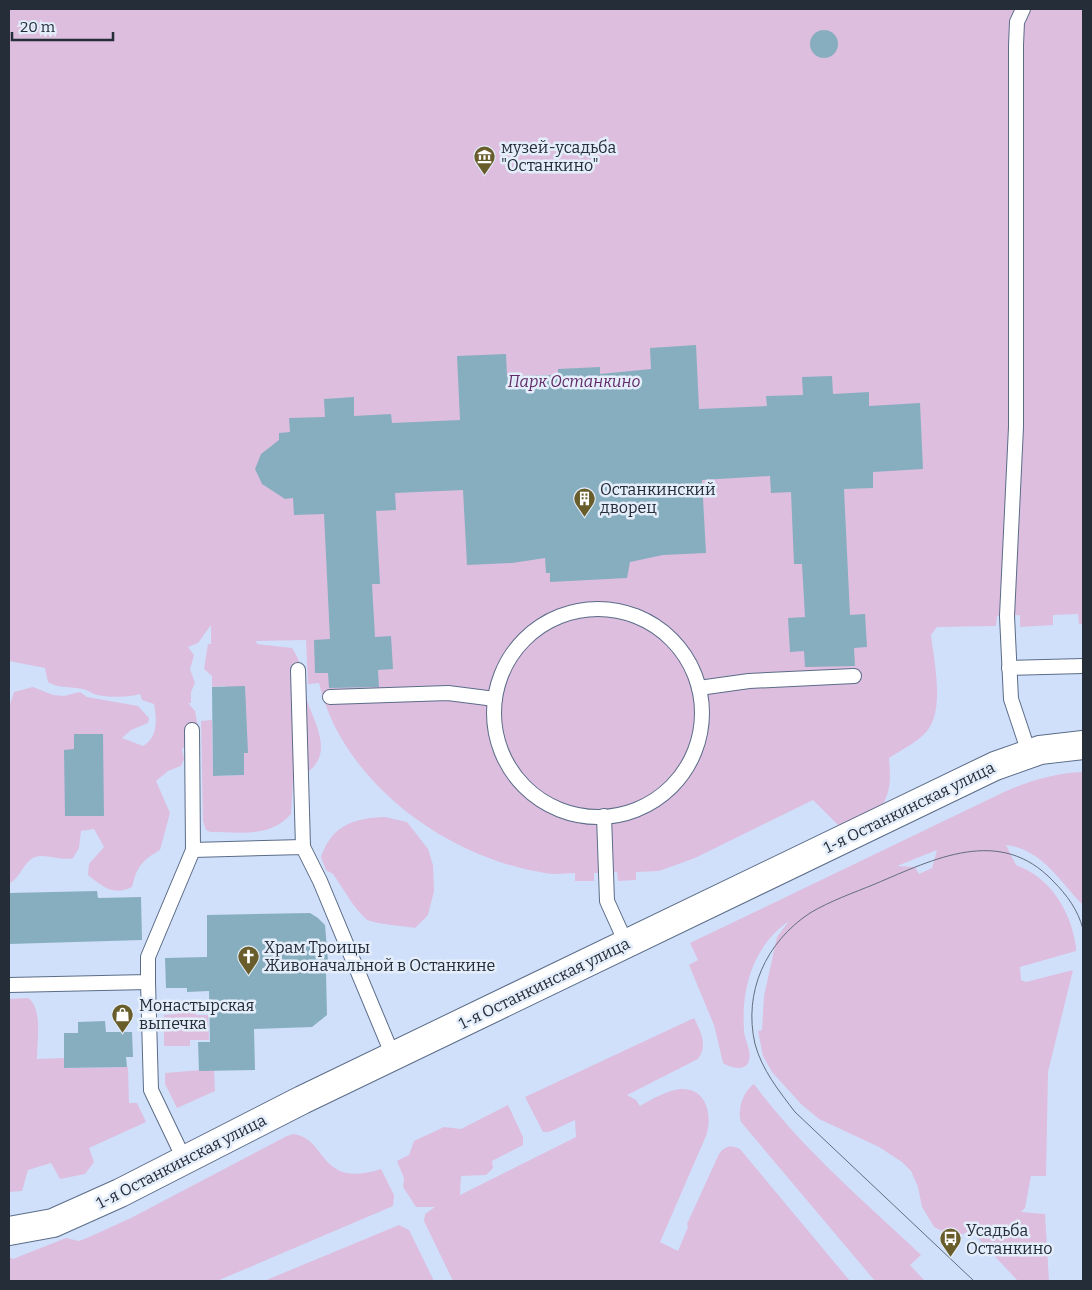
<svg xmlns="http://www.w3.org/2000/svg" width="1092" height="1290" viewBox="0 0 1092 1290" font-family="Bitter,serif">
<rect width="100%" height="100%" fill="#d0e0fa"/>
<g fill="#ddbedf" fill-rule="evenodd">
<path d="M 9,9 L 1083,9 L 1083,624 L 1079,624 L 1078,614 L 1053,615 L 1053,625 L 1020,627 L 1020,615 L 997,616 L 996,626 L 937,627 L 931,635 C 934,661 945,709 927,731 C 918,742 901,750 889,758 C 891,784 891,792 877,815 L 839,826 L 813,800 L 695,858 L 659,871 L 636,872 L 636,880 L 618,881 L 617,872 L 594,873 L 594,881 L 575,881 L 575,873 C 565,873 554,875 545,873 C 447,858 342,782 319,683 L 308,684 L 306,640 L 256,641 L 257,644 L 292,648 C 304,667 299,669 303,688 C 308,713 337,749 309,771 C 304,775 299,780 293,781 L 291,814 C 271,838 238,832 210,832 L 206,830 L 203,821 L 201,721 L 212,720 L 213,776 L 244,775 L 244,761 L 236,752 L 228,690 L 225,686 L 212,687 L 212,676 L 204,669 L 208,644 L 211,644 L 211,625 L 198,643 L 188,647 L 194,655 L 190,669 L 195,683 L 191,692 L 191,703 L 188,703 L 195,711 L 199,733 L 182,749 L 184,759 L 181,766 L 168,771 L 156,781 L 170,813 L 160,850 C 141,861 137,867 132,887 C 113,896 103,887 88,875 L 89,864 L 104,847 L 94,829 L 81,831 L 79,848 L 73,858 C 60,862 40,850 30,860 C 21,868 21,876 9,884 L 9,707 L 14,692 L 33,687 L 53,695 L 64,696 L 80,692 L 87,697 L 138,706 L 149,718 L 148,723 L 131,730 L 122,738 L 143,746 C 158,737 157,720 154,704 L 142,700 L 140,694 C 130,697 108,698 98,695 C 92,694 88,690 83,689 C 70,686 60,689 48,682 L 45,668 L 9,661 Z"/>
<path d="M 1083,772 L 1083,905 C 1060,882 1042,849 1006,845 L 1016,865 C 1051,878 1071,911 1076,947 L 1076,951 L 1020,967 L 1021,980 L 1026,982 L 1073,970 L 1048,1072 L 1046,1176 L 1031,1176 L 1025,1208 L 1021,1212 L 1045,1214 L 1049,1281 L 1018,1281 L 971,1231 L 954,1237 L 934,1227 L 922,1207 L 918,1187 L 911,1171 L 902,1162 L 879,1147 L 819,1119 L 801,1104 L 772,1072 L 763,1056 L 758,1031 L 762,1030 L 764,996 L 777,937 L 789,921 C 753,946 741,988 744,1030 C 744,1039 752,1051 749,1060 C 747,1072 730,1068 723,1063 L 714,1025 L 689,965 L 698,960 L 690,943 L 1004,792 C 1030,781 1054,773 1083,772 ZM 937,850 L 932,868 L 919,874 L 915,867 L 897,866 Z"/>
<path d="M 385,817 L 407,822 L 428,849 L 433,865 L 434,891 L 428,915 L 415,928 C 404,926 372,924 366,919 C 353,907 343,888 333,874 L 326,870 L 321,857 C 332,825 354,818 385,817 Z"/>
<path d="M 28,998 C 43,1008 37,1042 37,1059 L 64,1058 L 65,1068 L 128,1067 L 129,1103 L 137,1103 L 146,1122 L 89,1148 L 94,1162 L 85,1174 L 60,1179 L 51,1163 L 28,1170 L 22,1191 L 9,1192 L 9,999 Z"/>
<path d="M 177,1007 L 195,1007 L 196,1015 L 208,1015 L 209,1040 L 190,1040 L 190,1046 L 164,1046 L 164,1015 L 177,1014 Z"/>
<path d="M 694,1018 C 701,1032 708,1045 698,1059 L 627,1095 L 636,1100 L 640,1106 C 652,1099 666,1091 680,1089 C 707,1087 713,1116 706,1136 L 660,1242 L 678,1251 L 688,1227 L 687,1224 L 719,1154 C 725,1145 732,1145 740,1149 L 850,1281 L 453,1281 L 424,1221 L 425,1214 L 435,1207 L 416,1207 L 403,1187 L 404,1178 L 397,1161 L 409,1155 L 414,1141 L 444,1127 L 461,1129 L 508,1105 L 523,1137 L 523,1145 L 492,1161 L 493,1168 L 486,1175 L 461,1176 L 460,1195 L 576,1137 L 575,1120 L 549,1132 L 543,1132 L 525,1097 Z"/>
<path d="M 214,1069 L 215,1091 L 177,1108 L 165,1084 L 165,1073 Z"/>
<path d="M 754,1084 C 801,1148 864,1201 921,1255 L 910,1265 L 925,1281 L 875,1281 L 741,1122 C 737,1110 743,1091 754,1084 Z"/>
<path d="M 294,1134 C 328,1139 318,1189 381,1169 L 394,1195 L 393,1206 L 217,1281 L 9,1281 L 9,1257 L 13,1259 L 66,1238 L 79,1241 L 87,1238 L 131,1218 L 287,1136 Z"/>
<path d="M 399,1225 L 409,1230 L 434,1281 L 264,1281 Z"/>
</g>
<g fill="#87aebf">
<circle cx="824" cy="44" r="14"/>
<path d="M 696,345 L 699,409 L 767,406 L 766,396 L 803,395 L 802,377 L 832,376 L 833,394 L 869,392 L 869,406 L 920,403 L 923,469 L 873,472 L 873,488 L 844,489 L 850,615 L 865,614 L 867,647 L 854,648 L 855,666 L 805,667 L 804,651 L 790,652 L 788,618 L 805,617 L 802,564 L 794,564 L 791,492 L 771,493 L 770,476 L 702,480 L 706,553 L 663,555 L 630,562 L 627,578 L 550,582 L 550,573 L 546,573 L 545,558 L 512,563 L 467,565 L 463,490 L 395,493 L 396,510 L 376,511 L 380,584 L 372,584 L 375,637 L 391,636 L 393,669 L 378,670 L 379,687 L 329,688 L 328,673 L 315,673 L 314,640 L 330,639 L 324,514 L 294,515 L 293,498 L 285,499 L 262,484 L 255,469 L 261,454 L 279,440 L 279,433 L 290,432 L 289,418 L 325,417 L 324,399 L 354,397 L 354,416 L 391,414 L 392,423 L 460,420 L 457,356 L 506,354 L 507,376 L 558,375 L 558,369 L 600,367 L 600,374 L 651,369 L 650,348 Z"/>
<path d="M 245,686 L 248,753 L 244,753 L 244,775 L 213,776 L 212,687 Z"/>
<path d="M 74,734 L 103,734 L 104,816 L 65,816 L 64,750 L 74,749 Z"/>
<path d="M 97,891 L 98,898 L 141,897 L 142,940 L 9,944 L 9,893 Z"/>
<path d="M 310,913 L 318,918 L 325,925 L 329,973 L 326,973 L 327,1015 L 312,1027 L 254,1029 L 255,1070 L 199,1071 L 198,1042 L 210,1042 L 209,991 L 187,992 L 187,988 L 166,988 L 165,958 L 207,957 L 207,915 Z"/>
<path d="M 105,1021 L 106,1032 L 132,1032 L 133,1057 L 126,1057 L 127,1067 L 64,1068 L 64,1033 L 78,1033 L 78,1022 Z"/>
</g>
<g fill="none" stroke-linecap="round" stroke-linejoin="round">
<defs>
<g id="lane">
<path d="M 1023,9 L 1017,22 L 1016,45 L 1016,427 L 1007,616 L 1011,699 L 1029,753"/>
<circle cx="598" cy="713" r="104"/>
<path d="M 1009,668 L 1083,666"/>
<path d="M 298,670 L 303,847"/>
<path d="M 699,688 L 749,681 L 854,676"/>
<path d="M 330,697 L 448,693 L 495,699"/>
<path d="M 604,816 L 607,901 L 626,943"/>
<path d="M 193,850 L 303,847 L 320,881 L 393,1056"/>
<path d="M 148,982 L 151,1090 L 185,1161"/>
<path d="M 9,985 L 148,982 L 148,957 L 193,850 L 192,730"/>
</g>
<path id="secondary" d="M 9,1231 L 53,1223 L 120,1193 L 302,1100 L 995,766 L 1040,750 L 1083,745"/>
</defs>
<use href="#lane" stroke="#5b6c88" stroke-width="16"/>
<use href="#secondary" stroke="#5b6c88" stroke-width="30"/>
<use href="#lane" stroke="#fff" stroke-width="14"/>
<use href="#secondary" stroke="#fff" stroke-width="28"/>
<path stroke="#626d7e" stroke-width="1" d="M 974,1281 L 795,1112 C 779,1091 762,1070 755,1044 C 743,992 766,942 810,913 C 830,901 853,893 875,884 C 934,859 1000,825 1053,881 C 1067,895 1078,910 1083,929"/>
</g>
<defs>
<symbol id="museum-pin" viewBox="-11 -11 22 30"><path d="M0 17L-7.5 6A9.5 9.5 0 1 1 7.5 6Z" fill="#695e2b" stroke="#e4edfa"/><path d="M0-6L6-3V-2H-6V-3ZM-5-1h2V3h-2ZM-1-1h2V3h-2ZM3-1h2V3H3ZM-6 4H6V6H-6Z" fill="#fff"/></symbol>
<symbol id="building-pin" viewBox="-11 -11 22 30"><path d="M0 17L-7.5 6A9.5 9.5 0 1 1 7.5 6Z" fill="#695e2b" stroke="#e4edfa"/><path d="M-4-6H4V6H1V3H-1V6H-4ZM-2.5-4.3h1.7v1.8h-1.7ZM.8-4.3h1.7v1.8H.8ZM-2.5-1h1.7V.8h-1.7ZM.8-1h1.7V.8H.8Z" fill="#fff"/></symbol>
<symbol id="church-pin" viewBox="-11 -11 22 30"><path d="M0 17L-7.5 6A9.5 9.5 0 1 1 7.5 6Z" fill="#695e2b" stroke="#e4edfa"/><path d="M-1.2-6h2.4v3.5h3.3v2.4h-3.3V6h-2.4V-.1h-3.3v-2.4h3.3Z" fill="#fff"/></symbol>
<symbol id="shop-pin" viewBox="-11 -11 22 30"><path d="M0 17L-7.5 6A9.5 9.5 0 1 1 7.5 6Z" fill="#695e2b" stroke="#e4edfa"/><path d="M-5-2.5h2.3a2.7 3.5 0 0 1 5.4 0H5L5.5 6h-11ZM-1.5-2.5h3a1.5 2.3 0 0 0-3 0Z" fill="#fff"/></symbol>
<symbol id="bus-pin" viewBox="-11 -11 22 30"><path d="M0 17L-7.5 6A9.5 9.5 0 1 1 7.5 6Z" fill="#695e2b" stroke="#e4edfa"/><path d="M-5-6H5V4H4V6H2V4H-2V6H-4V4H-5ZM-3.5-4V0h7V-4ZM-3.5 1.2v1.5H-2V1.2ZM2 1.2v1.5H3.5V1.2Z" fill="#fff"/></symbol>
</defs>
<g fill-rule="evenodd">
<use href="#museum-pin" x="472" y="144" width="25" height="34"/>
<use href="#building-pin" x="572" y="486" width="25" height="34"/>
<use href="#church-pin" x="236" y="944" width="25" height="34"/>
<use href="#shop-pin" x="110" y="1002" width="25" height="34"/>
<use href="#bus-pin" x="938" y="1226" width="25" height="34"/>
</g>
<g text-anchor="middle" stroke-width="5" stroke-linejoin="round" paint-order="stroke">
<g font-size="16" fill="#252d39" stroke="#e4edfa" text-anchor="start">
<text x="501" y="153">музей-усадьба<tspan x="501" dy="18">"Останкино"</tspan></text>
<text x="600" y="495">Останкинский<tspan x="600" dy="18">дворец</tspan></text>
<text x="264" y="953">Храм Троицы<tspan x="264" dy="18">Живоначальной в Останкине</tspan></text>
<text x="139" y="1011">Монастырская<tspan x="139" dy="18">выпечка</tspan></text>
<text x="966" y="1236">Усадьба<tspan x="966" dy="18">Останкино</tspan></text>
</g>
<g font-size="16" font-style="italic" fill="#622b68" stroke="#e4edfa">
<text x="574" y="387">Парк Останкино</text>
</g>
<g font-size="16" fill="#252d39" stroke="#e4edfa">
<text transform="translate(909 807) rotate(-26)" y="6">1-я Останкинская улица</text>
<text transform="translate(544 983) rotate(-26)" y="6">1-я Останкинская улица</text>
<text transform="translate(181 1161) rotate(-27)" y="6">1-я Останкинская улица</text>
</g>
</g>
<rect width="1092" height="1290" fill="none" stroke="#252d39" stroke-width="20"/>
<path d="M12 32v8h101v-8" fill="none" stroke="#252d39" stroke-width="2.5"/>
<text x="20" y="32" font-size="15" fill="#252d39" stroke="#e4edfa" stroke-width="4" paint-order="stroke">20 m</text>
</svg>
